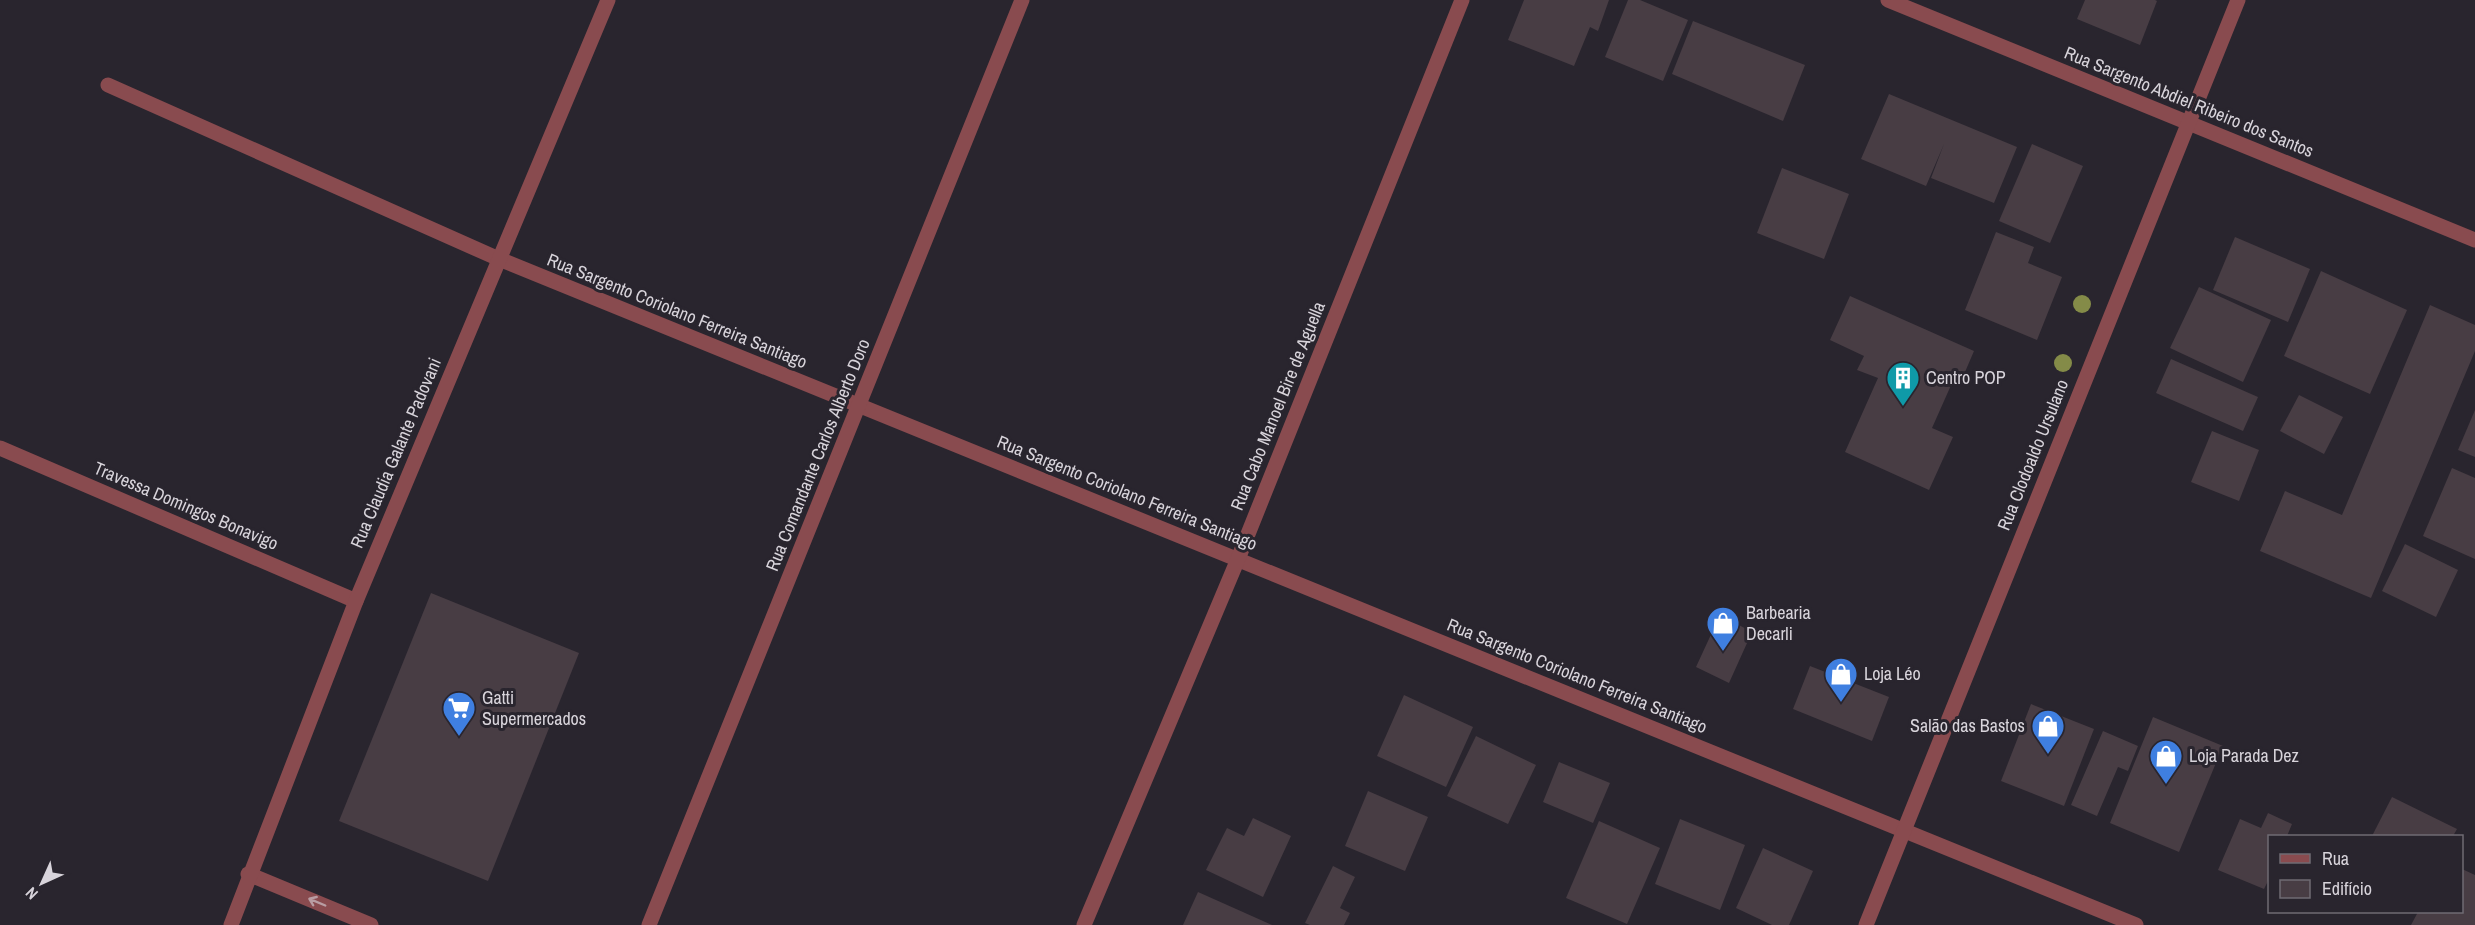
<svg xmlns="http://www.w3.org/2000/svg" width="2475" height="925" viewBox="0 0 2475 925" font-family="'Archivo Narrow',sans-serif">
<rect width="100%" height="100%" fill="#29252e"/>
<g fill="#483d44">
<path d="M 1524,0 L 1609,0 L 1598,31 L 1590,27 L 1574,66 L 1508,40 Z"/>
<path d="M 1628,0 L 1640,0 L 1688,20 L 1663,81 L 1605,57 Z"/>
<path d="M 2085,0 L 2155,0 L 2157,1 L 2140,45 L 2077,19 Z"/>
<path d="M 1693,21 L 1805,65 L 1783,121 L 1672,74 Z"/>
<path d="M 1889,94 L 2017,147 L 1994,203 L 1931,178 L 1944,144 L 1926,186 L 1861,159 Z"/>
<path d="M 2032,144 L 2083,166 L 2050,243 L 1999,221 Z"/>
<path d="M 1782,168 L 1849,194 L 1824,259 L 1757,233 Z"/>
<path d="M 1996,232 L 2034,247 L 2028,263 L 2062,277 L 2037,340 L 1965,310 Z"/>
<path d="M 2235,237 L 2310,269 L 2288,322 L 2213,290 Z"/>
<path d="M 2321,271 L 2407,310 L 2370,394 L 2284,356 Z"/>
<path d="M 2199,287 L 2271,320 L 2243,382 L 2170,348 Z"/>
<path d="M 1850,296 L 1974,351 L 1959,386 L 1952,383 L 1932,428 L 1953,437 L 1929,490 L 1845,452 L 1878,378 L 1857,370 L 1864,356 L 1830,340 Z"/>
<path d="M 2430,305 L 2475,325 L 2475,351 L 2371,598 L 2260,551 L 2285,491 L 2342,515 Z"/>
<path d="M 2171,359 L 2258,397 L 2243,431 L 2156,393 Z"/>
<path d="M 2299,395 L 2343,417 L 2324,454 L 2280,431 Z"/>
<path d="M 2475,410 L 2475,457 L 2458,450 Z"/>
<path d="M 2212,431 L 2259,450 L 2239,501 L 2191,482 Z"/>
<path d="M 2452,468 L 2475,478 L 2475,559 L 2423,536 Z"/>
<path d="M 2405,544 L 2458,570 L 2436,617 L 2382,591 Z"/>
<path d="M 431,593 L 579,653 L 488,881 L 339,821 Z"/>
<path d="M 1737,624 L 1752,632 L 1729,683 L 1696,667 L 1714,628 L 1731,636 Z"/>
<path d="M 1810,666 L 1889,697 L 1872,741 L 1793,709 Z"/>
<path d="M 1404,695 L 1473,727 L 1446,787 L 1377,756 Z"/>
<path d="M 2031,704 L 2094,729 L 2064,806 L 2001,781 Z"/>
<path d="M 2153,717 L 2223,746 L 2179,852 L 2110,823 Z"/>
<path d="M 2103,731 L 2138,746 L 2128,771 L 2118,767 L 2097,816 L 2071,805 Z"/>
<path d="M 1476,736 L 1536,765 L 1508,824 L 1447,796 Z"/>
<path d="M 1559,762 L 1610,783 L 1593,823 L 1543,802 Z"/>
<path d="M 1368,791 L 1428,817 L 1405,871 L 1345,846 Z"/>
<path d="M 2392,797 L 2457,829 L 2453,836 L 2372,836 Z"/>
<path d="M 2268,813 L 2292,824 L 2287,836 L 2270,836 L 2270,877 L 2264,889 L 2218,870 L 2240,819 L 2261,828 Z"/>
<path d="M 1253,818 L 1291,836 L 1263,897 L 1206,870 L 1227,828 L 1244,836 Z"/>
<path d="M 1680,819 L 1745,845 L 1720,910 L 1655,884 Z"/>
<path d="M 1599,821 L 1660,848 L 1627,924 L 1566,898 Z"/>
<path d="M 1763,848 L 1813,871 L 1789,925 L 1772,925 L 1736,908 Z"/>
<path d="M 1333,866 L 1355,877 L 1340,908 L 1350,913 L 1344,925 L 1310,925 L 1305,923 Z"/>
<path d="M 2462,869 L 2475,875 L 2475,925 L 2411,925 L 2418,912 L 2462,912 Z"/>
<path d="M 1198,892 L 1272,925 L 1183,925 Z"/>
</g>
<g fill="none" stroke-linecap="round" stroke-linejoin="round">
<g stroke="#894b4f" stroke-width="15">
<path d="M 1888,0 L 2475,240"/>
<path d="M 108,85 L 499,259 L 2136,925"/>
<path d="M 0,448 L 356,601"/>
<path d="M 248,874 L 371,925"/>
<path d="M 231,925 L 356,601 L 608,0"/>
<path d="M 649,925 L 1022,0"/>
<path d="M 1084,925 L 1238,559 L 1462,0"/>
<path d="M 1866,925 L 2238,0"/>
</g>
</g>
<g fill="#848b48">
<circle cx="2082" cy="304" r="9"/>
<circle cx="2063" cy="363" r="9"/>
</g>
<defs><path id="oneway-shaft" d="M-6 0H5M1.5-3L5.5 0L1.5 3" fill="none" stroke-width="1.6" stroke-linecap="round" stroke-linejoin="round" transform="scale(1.5)"/></defs>
<use stroke="#b89da3" href="#oneway-shaft" transform="translate(317 902) rotate(-157)"/>
<defs>
<symbol id="building-pin" viewBox="-11 -11 22 30"><path d="M0 17L-7.5 6A9.5 9.5 0 1 1 7.5 6Z" fill="#0f9aa8" stroke="#29252e"/><path d="M-4-6H4V6H1V3H-1V6H-4ZM-2.5-4.3h1.7v1.8h-1.7ZM.8-4.3h1.7v1.8H.8ZM-2.5-1h1.7V.8h-1.7ZM.8-1h1.7V.8H.8Z" fill="#fff"/></symbol>
<symbol id="shop-pin" viewBox="-11 -11 22 30"><path d="M0 17L-7.5 6A9.5 9.5 0 1 1 7.5 6Z" fill="#3f7fe0" stroke="#29252e"/><path d="M-5-2.5h2.3a2.7 3.5 0 0 1 5.4 0H5L5.5 6h-11ZM-1.5-2.5h3a1.5 2.3 0 0 0-3 0Z" fill="#fff"/></symbol>
<symbol id="supermarket-pin" viewBox="-11 -11 22 30"><path d="M0 17L-7.5 6A9.5 9.5 0 1 1 7.5 6Z" fill="#3f7fe0" stroke="#29252e"/><path d="M-6-5.5h2.5l.6 2H6L4.5 2H-2.5L-4.4-4H-6ZM-1.5 3.2a1.3 1.3 0 1 0 .1 0ZM3 3.2a1.3 1.3 0 1 0 .1 0Z" fill="#fff"/></symbol>
</defs>
<g fill-rule="evenodd">
<use href="#building-pin" x="1884" y="359" width="38" height="52"/>
<use href="#shop-pin" x="1704" y="604" width="38" height="52"/>
<use href="#shop-pin" x="1822" y="655" width="38" height="52"/>
<use href="#supermarket-pin" x="440" y="689" width="38" height="52"/>
<use href="#shop-pin" x="2029" y="707" width="38" height="52"/>
<use href="#shop-pin" x="2147" y="737" width="38" height="52"/>
</g>
<g text-anchor="middle" stroke-width="6" stroke-linejoin="round" paint-order="stroke">
<g font-size="18" fill="#d8d4db" stroke="#29252e">
<text transform="translate(2189 102) rotate(22)" y="6">Rua Sargento Abdiel Ribeiro dos Santos</text>
<text transform="translate(677 311) rotate(22)" y="6">Rua Sargento Coriolano Ferreira Santiago</text>
<text transform="translate(1278 406) rotate(-68)" y="6">Rua Cabo Manoel Bire de Aguella</text>
<text transform="translate(396 453) rotate(-67)" y="6">Rua Claudia Galante Padovani</text>
<text transform="translate(818 455) rotate(-68)" y="6">Rua Comandante Carlos Alberto Doro</text>
<text transform="translate(2033 455) rotate(-68)" y="6">Rua Clodoaldo Ursulano</text>
<text transform="translate(1127 493) rotate(22)" y="6">Rua Sargento Coriolano Ferreira Santiago</text>
<text transform="translate(186 506) rotate(23)" y="6">Travessa Domingos Bonavigo</text>
<text transform="translate(1577 676) rotate(22)" y="6">Rua Sargento Coriolano Ferreira Santiago</text>
</g>
<g font-size="18" fill="#d8d4db" stroke="#29252e" text-anchor="start">
<text x="1926" y="384">Centro POP</text>
<text x="1746" y="619">Barbearia<tspan x="1746" dy="21">Decarli</tspan></text>
<text x="1864" y="680">Loja Léo</text>
<text x="482" y="704">Gatti<tspan x="482" dy="21">Supermercados</tspan></text>
<text x="2025" y="732" text-anchor="end">Salão das Bastos</text>
<text x="2189" y="762">Loja Parada Dez</text>
</g>
</g>
<rect x="2268" y="835" width="195" height="78" fill="#29252e" stroke="#6f6b73" stroke-width="1.5"/>
<rect x="2280" y="854" width="30" height="9" fill="#894b4f" stroke="#6f6b73" stroke-width="1.5"/>
<text x="2322" y="865" font-size="18" fill="#d8d4db">Rua</text>
<rect x="2280" y="880" width="30" height="18" fill="#483d44" stroke="#6f6b73" stroke-width="1.5"/>
<text x="2322" y="895" font-size="18" fill="#d8d4db">Edifício</text>
<g transform="translate(42 883) rotate(225)" stroke="#29252e" stroke-width="4.5" paint-order="stroke">
<path d="M0-4.5L10 22L0 15L-10 22Z" fill="#d8d4db"/>
<text y="-9" font-size="16" font-weight="bold" text-anchor="middle" fill="#d8d4db">N</text>
</g>
</svg>
